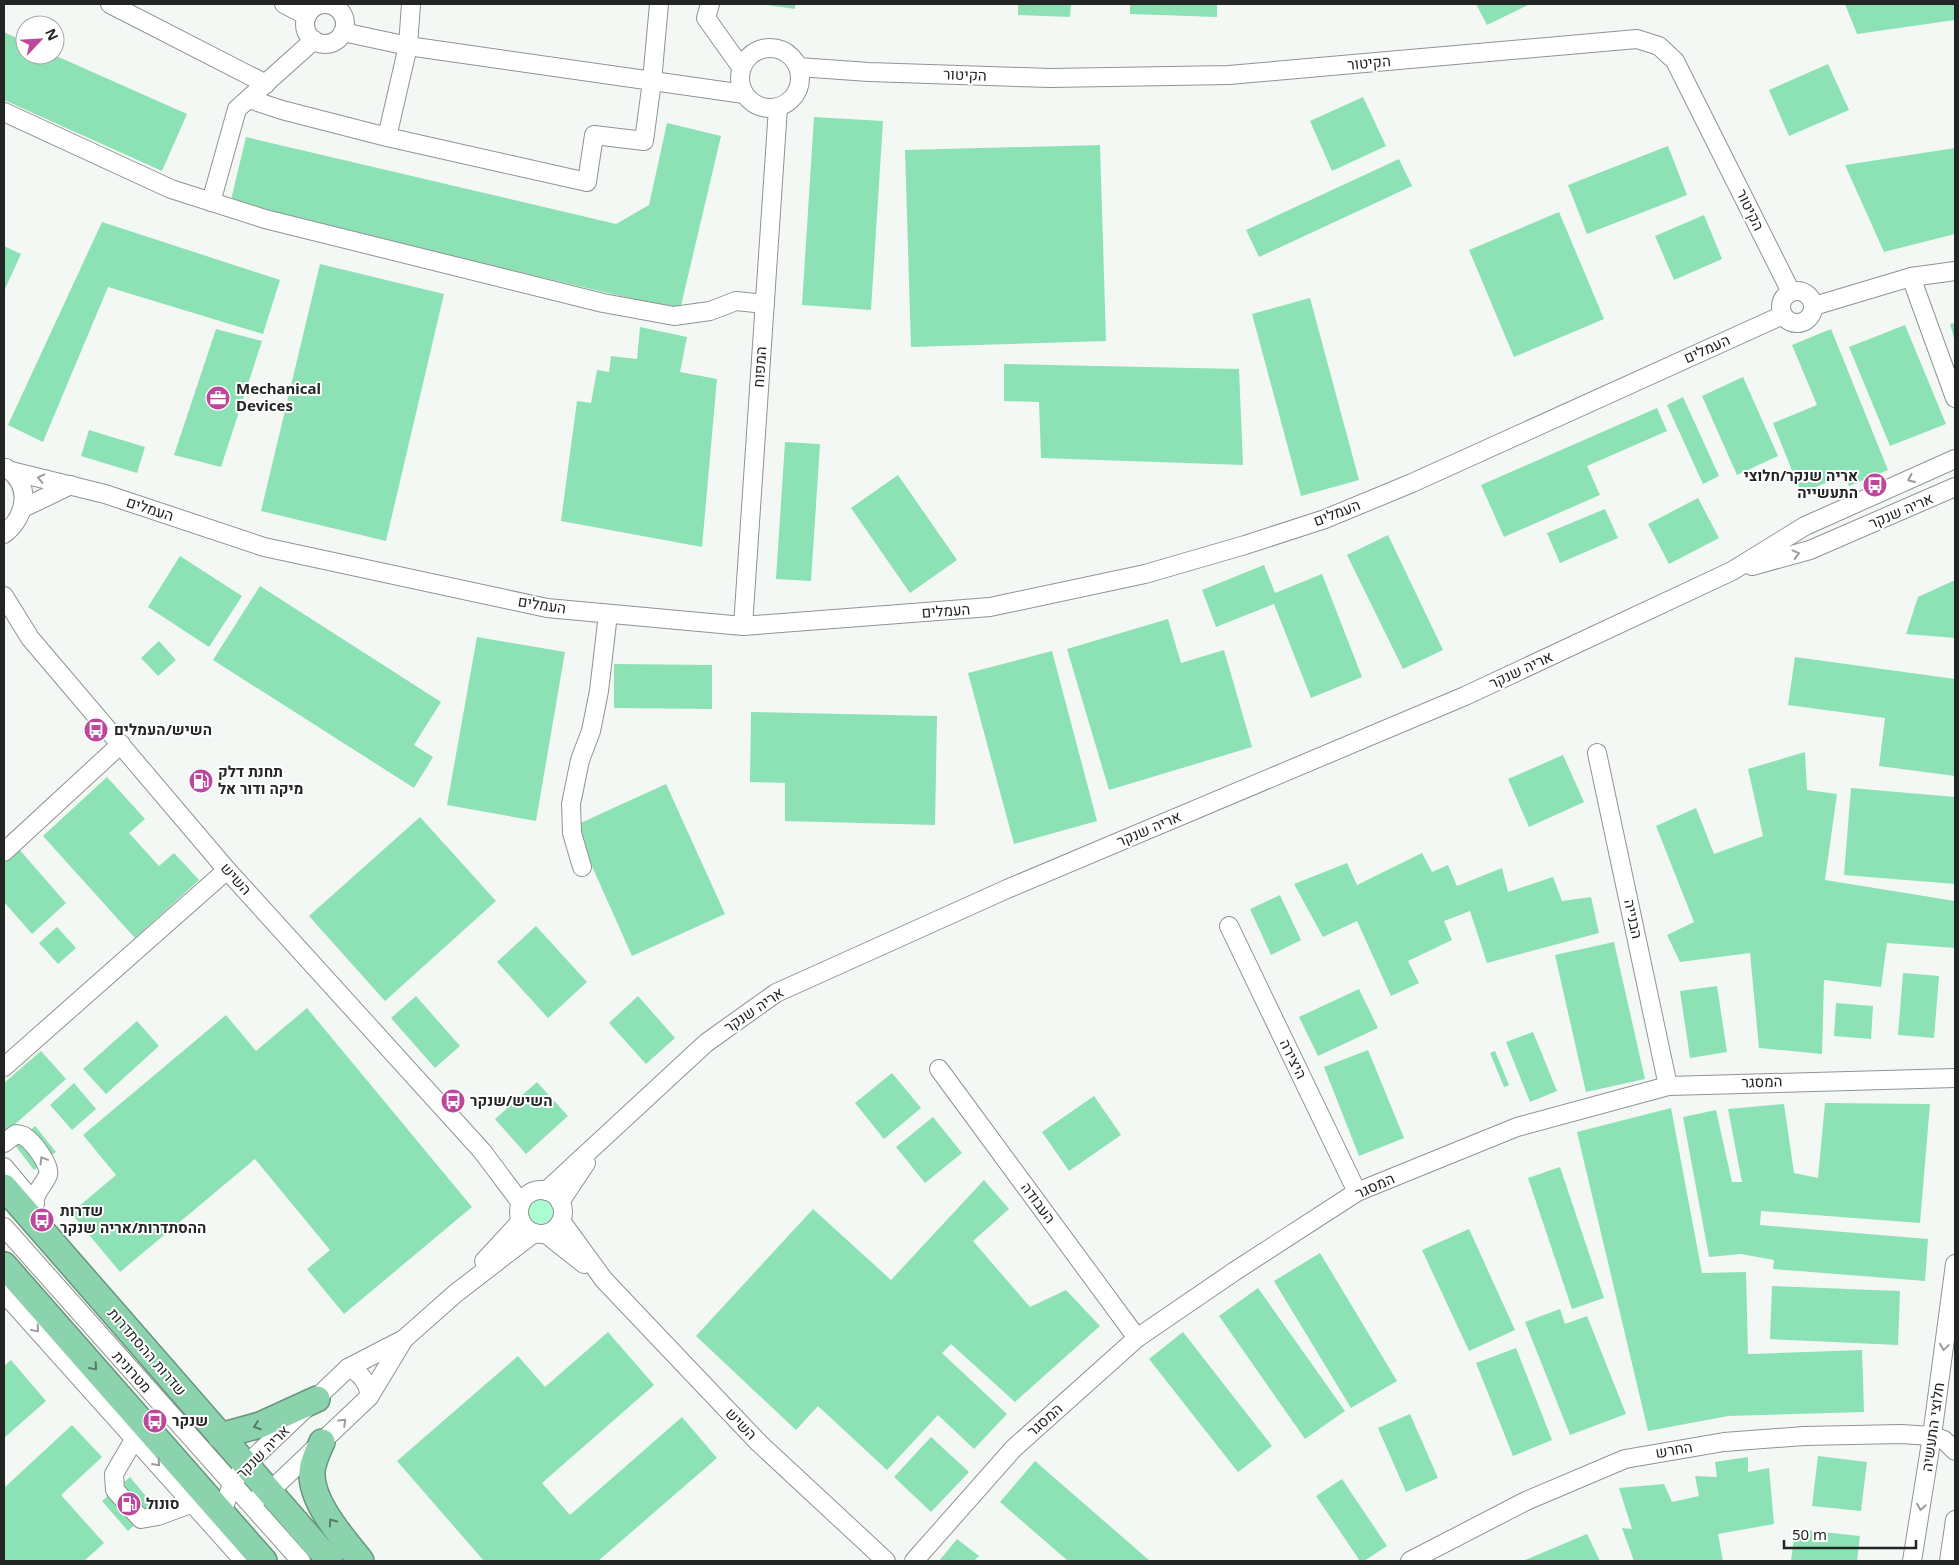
<svg xmlns="http://www.w3.org/2000/svg" width="1959" height="1565" viewBox="0 0 1959 1565" font-family="'Noto Sans',Heebo,sans-serif">
<rect width="100%" height="100%" fill="#f4f8f5"/>
<circle fill="#abfcd0" cx="541" cy="1212" r="15"/>
<g fill="#8ce2b5">
<path d="M 761,4 L 795,4 L 795,9 Z"/>
<path d="M 1018,4 L 1071,4 L 1070,17 L 1018,15 Z"/>
<path d="M 1130,4 L 1217,4 L 1217,17 L 1130,14 Z"/>
<path d="M 1476,4 L 1530,4 L 1487,25 Z"/>
<path d="M 1845,4 L 1955,4 L 1955,20 L 1857,34 Z"/>
<path d="M 4,32 L 25,42 L 25,55 L 54,55 L 187,114 L 162,171 L 4,100 Z"/>
<path d="M 1828,64 L 1849,110 L 1789,136 L 1769,90 Z"/>
<path d="M 1363,97 L 1386,146 L 1332,171 L 1310,121 Z"/>
<path d="M 814,117 L 883,121 L 871,310 L 802,305 Z"/>
<path d="M 667,123 L 721,136 L 680,310 L 230,204 L 246,137 L 616,224 L 649,205 Z"/>
<path d="M 1100,145 L 1106,341 L 911,347 L 905,150 Z"/>
<path d="M 1668,146 L 1687,195 L 1587,234 L 1568,185 Z"/>
<path d="M 1955,148 L 1955,234 L 1884,252 L 1845,165 Z"/>
<path d="M 1399,159 L 1412,186 L 1259,257 L 1246,230 Z"/>
<path d="M 1559,212 L 1604,319 L 1514,357 L 1469,250 Z"/>
<path d="M 1704,215 L 1722,259 L 1674,280 L 1655,236 Z"/>
<path d="M 102,222 L 280,280 L 263,334 L 108,287 L 43,442 L 8,425 Z"/>
<path d="M 4,246 L 21,254 L 4,291 Z"/>
<path d="M 320,264 L 444,294 L 386,541 L 261,511 Z"/>
<path d="M 1310,298 L 1359,480 L 1301,496 L 1252,314 Z"/>
<path d="M 1955,323 L 1955,342 L 1950,324 Z"/>
<path d="M 1905,325 L 1946,424 L 1890,446 L 1849,347 Z"/>
<path d="M 640,327 L 687,337 L 680,372 L 717,379 L 702,547 L 561,521 L 577,401 L 591,403 L 597,370 L 609,372 L 611,356 L 637,359 Z"/>
<path d="M 216,329 L 262,341 L 221,467 L 174,455 Z"/>
<path d="M 1831,329 L 1888,470 L 1849,486 L 1845,475 L 1801,493 L 1773,423 L 1817,405 L 1792,345 Z"/>
<path d="M 1004,364 L 1239,369 L 1243,465 L 1041,458 L 1039,402 L 1004,401 Z"/>
<path d="M 1743,377 L 1778,456 L 1737,475 L 1702,396 Z"/>
<path d="M 1683,397 L 1719,476 L 1703,484 L 1667,405 Z"/>
<path d="M 1657,408 L 1667,431 L 1587,466 L 1600,495 L 1504,537 L 1481,485 Z"/>
<path d="M 89,430 L 145,447 L 137,473 L 81,456 Z"/>
<path d="M 785,442 L 820,444 L 811,581 L 776,579 Z"/>
<path d="M 898,475 L 957,560 L 910,593 L 851,508 Z"/>
<path d="M 1698,498 L 1719,538 L 1669,564 L 1648,524 Z"/>
<path d="M 1605,509 L 1618,538 L 1560,563 L 1547,533 Z"/>
<path d="M 1388,535 L 1443,650 L 1403,669 L 1347,555 Z"/>
<path d="M 180,556 L 242,596 L 209,647 L 148,607 Z"/>
<path d="M 1264,565 L 1275,593 L 1322,574 L 1362,677 L 1311,698 L 1274,604 L 1216,627 L 1202,590 Z"/>
<path d="M 1955,580 L 1955,638 L 1906,634 L 1918,597 Z"/>
<path d="M 260,586 L 441,702 L 414,745 L 433,757 L 414,788 L 213,660 Z"/>
<path d="M 1168,619 L 1181,663 L 1224,650 L 1252,747 L 1109,790 L 1067,649 Z"/>
<path d="M 477,637 L 565,652 L 536,821 L 447,805 Z"/>
<path d="M 159,641 L 176,660 L 158,676 L 141,658 Z"/>
<path d="M 1052,651 L 1097,821 L 1014,844 L 968,673 Z"/>
<path d="M 1795,657 L 1955,679 L 1955,776 L 1879,766 L 1885,718 L 1788,705 Z"/>
<path d="M 614,664 L 712,665 L 712,709 L 614,708 Z"/>
<path d="M 751,712 L 937,716 L 935,825 L 785,821 L 785,783 L 750,782 Z"/>
<path d="M 1805,752 L 1807,790 L 1837,794 L 1825,880 L 1955,901 L 1955,948 L 1887,943 L 1881,987 L 1824,980 L 1822,1054 L 1759,1048 L 1750,953 L 1680,962 L 1667,935 L 1694,922 L 1656,826 L 1696,808 L 1714,854 L 1763,836 L 1748,769 Z"/>
<path d="M 1563,755 L 1584,802 L 1529,827 L 1508,779 Z"/>
<path d="M 107,777 L 145,819 L 129,833 L 159,866 L 174,853 L 199,880 L 135,938 L 43,836 Z"/>
<path d="M 666,784 L 725,914 L 632,956 L 574,826 Z"/>
<path d="M 1851,788 L 1955,797 L 1955,884 L 1844,875 Z"/>
<path d="M 420,817 L 496,901 L 385,1001 L 309,916 Z"/>
<path d="M 18,848 L 66,903 L 32,934 L 4,902 L 4,861 Z"/>
<path d="M 1422,853 L 1432,872 L 1448,865 L 1457,886 L 1502,868 L 1508,892 L 1553,877 L 1562,901 L 1591,897 L 1599,933 L 1487,963 L 1470,911 L 1444,921 L 1452,940 L 1408,961 L 1419,983 L 1391,996 L 1357,921 L 1323,937 L 1294,884 L 1347,863 L 1357,885 Z"/>
<path d="M 1280,895 L 1301,940 L 1271,955 L 1250,909 Z"/>
<path d="M 536,926 L 587,982 L 548,1018 L 497,962 Z"/>
<path d="M 57,927 L 76,948 L 58,964 L 39,943 Z"/>
<path d="M 1614,942 L 1645,1079 L 1586,1092 L 1555,955 Z"/>
<path d="M 1903,973 L 1939,976 L 1934,1038 L 1898,1035 Z"/>
<path d="M 1717,986 L 1727,1052 L 1690,1058 L 1680,991 Z"/>
<path d="M 1359,989 L 1378,1028 L 1318,1056 L 1299,1017 Z"/>
<path d="M 416,996 L 460,1046 L 435,1068 L 391,1018 Z"/>
<path d="M 638,996 L 675,1038 L 646,1064 L 609,1023 Z"/>
<path d="M 1836,1003 L 1873,1006 L 1871,1039 L 1834,1036 Z"/>
<path d="M 307,1008 L 472,1207 L 344,1314 L 307,1269 L 330,1250 L 255,1159 L 120,1272 L 71,1213 L 116,1175 L 83,1135 L 226,1015 L 256,1051 Z"/>
<path d="M 137,1021 L 159,1046 L 106,1094 L 83,1069 Z"/>
<path d="M 1533,1032 L 1557,1091 L 1530,1102 L 1506,1042 Z"/>
<path d="M 1368,1050 L 1404,1138 L 1359,1156 L 1324,1067 Z"/>
<path d="M 41,1051 L 66,1079 L 4,1134 L 4,1083 Z"/>
<path d="M 1495,1051 L 1509,1085 L 1504,1087 L 1490,1053 Z"/>
<path d="M 892,1073 L 921,1108 L 884,1139 L 855,1103 Z"/>
<path d="M 537,1082 L 568,1116 L 526,1154 L 495,1119 Z"/>
<path d="M 74,1083 L 96,1109 L 72,1130 L 50,1105 Z"/>
<path d="M 1094,1096 L 1121,1135 L 1069,1171 L 1042,1132 Z"/>
<path d="M 1825,1103 L 1930,1104 L 1920,1223 L 1761,1211 L 1760,1225 L 1928,1239 L 1925,1281 L 1773,1269 L 1774,1260 L 1741,1254 L 1709,1257 L 1683,1117 L 1716,1110 L 1732,1182 L 1742,1182 L 1728,1109 L 1784,1104 L 1794,1173 L 1818,1178 Z"/>
<path d="M 1671,1108 L 1702,1273 L 1746,1272 L 1748,1354 L 1862,1350 L 1864,1412 L 1728,1416 L 1648,1431 L 1577,1132 Z"/>
<path d="M 933,1117 L 962,1153 L 925,1183 L 896,1147 Z"/>
<path d="M 35,1126 L 56,1152 L 34,1170 L 14,1144 Z"/>
<path d="M 1560,1167 L 1604,1298 L 1572,1309 L 1528,1178 Z"/>
<path d="M 984,1180 L 1009,1209 L 973,1241 L 1030,1307 L 1066,1290 L 1100,1326 L 1015,1402 L 951,1344 L 942,1353 L 1007,1414 L 974,1449 L 938,1415 L 887,1470 L 818,1406 L 796,1430 L 696,1336 L 813,1209 L 891,1280 Z"/>
<path d="M 1469,1229 L 1515,1330 L 1469,1351 L 1422,1250 Z"/>
<path d="M 1320,1253 L 1397,1381 L 1351,1408 L 1274,1281 Z"/>
<path d="M 1772,1286 L 1900,1291 L 1898,1345 L 1770,1339 Z"/>
<path d="M 1258,1288 L 1345,1411 L 1305,1439 L 1219,1316 Z"/>
<path d="M 1560,1309 L 1565,1324 L 1587,1316 L 1626,1414 L 1570,1435 L 1525,1322 Z"/>
<path d="M 608,1332 L 654,1385 L 542,1483 L 570,1515 L 682,1417 L 717,1458 L 598,1561 L 484,1561 L 397,1461 L 518,1356 L 545,1387 Z"/>
<path d="M 1183,1332 L 1272,1446 L 1238,1472 L 1149,1359 Z"/>
<path d="M 1516,1348 L 1552,1440 L 1513,1456 L 1476,1363 Z"/>
<path d="M 11,1360 L 46,1401 L 4,1438 L 4,1366 Z"/>
<path d="M 1410,1414 L 1438,1478 L 1406,1492 L 1378,1428 Z"/>
<path d="M 72,1425 L 102,1457 L 61,1495 L 104,1543 L 84,1561 L 4,1561 L 4,1488 Z"/>
<path d="M 931,1437 L 969,1472 L 931,1512 L 894,1477 Z"/>
<path d="M 1818,1456 L 1867,1462 L 1861,1511 L 1812,1506 Z"/>
<path d="M 1748,1457 L 1748,1472 L 1769,1468 L 1774,1524 L 1718,1534 L 1723,1561 L 1634,1561 L 1622,1528 L 1632,1529 L 1619,1488 L 1664,1484 L 1672,1502 L 1699,1496 L 1695,1476 L 1717,1477 L 1715,1462 Z"/>
<path d="M 1035,1461 L 1150,1561 L 1068,1561 L 1000,1502 Z"/>
<path d="M 130,1477 L 155,1507 L 128,1531 L 102,1501 Z"/>
<path d="M 1342,1479 L 1387,1546 L 1364,1561 L 1360,1561 L 1316,1496 Z"/>
<path d="M 1795,1529 L 1860,1536 L 1857,1561 L 1791,1561 Z"/>
<path d="M 1587,1534 L 1600,1561 L 1523,1561 Z"/>
<path d="M 957,1539 L 979,1556 L 974,1561 L 939,1561 Z"/>
</g>
<g fill="none" stroke-linecap="round" stroke-linejoin="round">
<defs>
<g id="minor">
<path d="M 110,4 L 266,84"/>
<path d="M 284,4 L 307,16"/>
<path d="M 710,4 L 706,18 L 741,67"/>
<circle cx="325" cy="24" r="20"/>
<path d="M 343,32 L 408,46 L 744,94"/>
<circle cx="770" cy="78" r="30"/>
<path d="M 798,67 L 869,72 L 1050,78 L 1229,75 L 1637,39 L 1659,46 L 1675,61 L 1791,292"/>
<path d="M 249,99 L 282,110 L 387,137 L 408,46 L 411,4"/>
<path d="M 4,112 L 171,189 L 265,219 L 603,303 L 674,316 L 710,311 L 736,301 L 765,304"/>
<path d="M 387,137 L 587,182 L 594,135 L 644,141 L 652,81 L 659,4"/>
<path d="M 211,202 L 237,109 L 314,40"/>
<path d="M 1911,277 L 1955,398"/>
<circle cx="1797" cy="307" r="16"/>
<path d="M 1814,306 L 1911,277 L 1955,271"/>
<path d="M 11,471 L 105,494 L 264,547 L 547,608 L 743,626 L 990,607 L 1145,574 L 1245,545 L 1325,519 L 1412,483 L 1783,315"/>
<path d="M 23,508 L 71,485"/>
<path d="M 4,534 C 26,517 33,485 6,468"/>
<path d="M 1752,566 L 1810,550 L 1955,487"/>
<path d="M 4,596 L 30,638 L 227,870 L 482,1151 L 521,1203"/>
<path d="M 743,626 L 778,108"/>
<path d="M 1597,753 L 1668,1086"/>
<path d="M 4,852 L 121,744"/>
<path d="M 582,867 L 572,833 L 571,804 L 580,760 L 591,731 L 599,691 L 608,614"/>
<path d="M 1229,926 L 1357,1192"/>
<path d="M 4,1067 L 227,870"/>
<path d="M 939,1069 L 1137,1338"/>
<path d="M 4,1143 L 16,1134 C 17,1134 24,1136 24,1136 C 33,1142 51,1165 48,1175 C 44,1185 35,1191 34,1203"/>
<path d="M 4,1167 L 35,1204"/>
<circle cx="541" cy="1212" r="22"/>
<path d="M 546,1191 L 706,1043 L 776,993 L 1007,889 L 1465,696 L 1732,571 L 1805,526 L 1955,459"/>
<path d="M 560,1202 L 586,1163"/>
<path d="M 561,1221 L 604,1280 L 759,1443 L 886,1561"/>
<path d="M 4,1227 L 301,1561"/>
<path d="M 546,1234 L 584,1264"/>
<path d="M 484,1261 L 521,1221"/>
<path d="M 4,1293 L 244,1561"/>
<path d="M 348,1368 C 360,1371 370,1385 369,1397"/>
<path d="M 135,1438 L 114,1474 L 115,1490 L 141,1519 L 158,1516 L 193,1503"/>
<path d="M 259,1497 L 269,1492 L 369,1397 L 404,1339"/>
<path d="M 222,1513 L 232,1484 L 246,1465 L 348,1368 L 404,1339 L 456,1293 L 534,1233"/>
<path d="M 914,1561 L 1014,1448 L 1137,1338 L 1235,1271 L 1357,1192 L 1517,1127 L 1668,1086 L 1955,1078"/>
<path d="M 1410,1561 L 1526,1501 L 1625,1459 L 1724,1442 L 1804,1436 L 1901,1434 L 1932,1436 L 1944,1440 L 1955,1451"/>
<path d="M 1912,1561 L 1932,1436 L 1955,1264"/>
<path d="M 1949,1561 L 1955,1520"/>
</g>
<g id="highway">
<path d="M 4,1187 L 330,1561"/>
<path d="M 4,1265 L 264,1561"/>
<path d="M 220,1436 L 260,1425 L 317,1399"/>
<path d="M 322,1442 C 318,1451 313,1461 312,1471 C 310,1502 343,1538 361,1561"/>
</g>
</defs>
<use href="#minor" stroke="#909391" stroke-width="20"/>
<use href="#highway" stroke="#67967c" stroke-width="28"/>
<use href="#minor" stroke="#fff" stroke-width="18"/>
<use href="#highway" stroke="#8bd3ac" stroke-width="25"/>
</g>
<defs><path id="oneway-chevron" d="M-2-3.5L2.5 0L-2 3.5" fill="none" stroke-width="1.6" stroke-linecap="round" stroke-linejoin="round" transform="scale(1.25)"/></defs>
<g stroke="#9c9c9c">
<use href="#oneway-chevron" transform="translate(41 478) rotate(-167)"/>
<use href="#oneway-chevron" transform="translate(1911 479) rotate(156)"/>
<use href="#oneway-chevron" transform="translate(1796 554) rotate(-15)"/>
<use href="#oneway-chevron" transform="translate(43 1160) rotate(-121)"/>
<use href="#oneway-chevron" transform="translate(36 1329) rotate(49)"/>
<use href="#oneway-chevron" transform="translate(1944 1347) rotate(98)"/>
<use href="#oneway-chevron" transform="translate(343 1422) rotate(-44)"/>
<use href="#oneway-chevron" transform="translate(157 1463) rotate(48)"/>
<use href="#oneway-chevron" transform="translate(1921 1507) rotate(99)"/>
</g>
<g stroke="#577c68">
<use href="#oneway-chevron" transform="translate(94 1367) rotate(49)"/>
<use href="#oneway-chevron" transform="translate(257 1426) rotate(160)"/>
<use href="#oneway-chevron" transform="translate(332 1522) rotate(-126)"/>
</g>
<defs>
<symbol id="office-disc" viewBox="-11 -11 22 22"><circle r="9.5" fill="#bd479d" stroke="#fff"/><path d="M-6-3h4V-5.5h4V-3h4V5H-6ZM-1-4.5V-3h2v-1.5ZM-6 0V1H6V0Z" fill="#fff"/></symbol>
<symbol id="bus-disc" viewBox="-11 -11 22 22"><circle r="9.5" fill="#bd479d" stroke="#fff"/><path d="M-5-6H5V4H4V6H2V4H-2V6H-4V4H-5ZM-3.5-4V0h7V-4ZM-3.5 1.2v1.5H-2V1.2ZM2 1.2v1.5H3.5V1.2Z" fill="#fff"/></symbol>
<symbol id="fuel-disc" viewBox="-11 -11 22 22"><circle r="9.5" fill="#bd479d" stroke="#fff"/><path d="M-5.5-6h7V0h2V4h1.3V-2.5L3-4.5l.8-.8L6-3V5H2.5V1h-1V6h-7ZM-4.2-4.7v3.2H.2V-4.7Z" fill="#fff"/></symbol>
</defs>
<g fill-rule="evenodd">
<use href="#office-disc" x="204" y="384" width="28" height="28"/>
<use href="#bus-disc" x="1861" y="471" width="28" height="28"/>
<use href="#bus-disc" x="82" y="716" width="28" height="28"/>
<use href="#fuel-disc" x="187" y="767" width="28" height="28"/>
<use href="#bus-disc" x="439" y="1087" width="28" height="28"/>
<use href="#bus-disc" x="28" y="1206" width="28" height="28"/>
<use href="#bus-disc" x="141" y="1407" width="28" height="28"/>
<use href="#fuel-disc" x="115" y="1490" width="28" height="28"/>
</g>
<g text-anchor="middle" stroke-width="4" stroke-linejoin="round" paint-order="stroke">
<g font-size="15" fill="#232424" stroke="#fff">
<text transform="translate(1369 63) rotate(-5)" y="5">הקיטור</text>
<text transform="translate(965 75) rotate(2)" y="5">הקיטור</text>
<text transform="translate(1750 210) rotate(64)" y="5">הקיטור</text>
<text transform="translate(1707 349) rotate(-24)" y="5">העמלים</text>
<text transform="translate(760 367) rotate(-86)" y="5">המפוח</text>
<text transform="translate(150 509) rotate(18)" y="5">העמלים</text>
<text transform="translate(1901 511) rotate(-23)" y="5">אריה שנקר</text>
<text transform="translate(1337 513) rotate(-21)" y="5">העמלים</text>
<text transform="translate(542 605) rotate(9)" y="5">העמלים</text>
<text transform="translate(946 611) rotate(-4)" y="5">העמלים</text>
<text transform="translate(1521 670) rotate(-25)" y="5">אריה שנקר</text>
<text transform="translate(1149 829) rotate(-23)" y="5">אריה שנקר</text>
<text transform="translate(236 879) rotate(48)" y="5">השיש</text>
<text transform="translate(1633 919) rotate(78)" y="5">הבנייה</text>
<text transform="translate(754 1010) rotate(-34)" y="5">אריה שנקר</text>
<text transform="translate(1293 1059) rotate(64)" y="5">היצירה</text>
<text transform="translate(1762 1082) rotate(-2)" y="5">המסגר</text>
<text transform="translate(1375 1186) rotate(-24)" y="5">המסגר</text>
<text transform="translate(1038 1203) rotate(54)" y="5">העבודה</text>
<text transform="translate(147 1352) rotate(49)" y="5">שדרות ההסתדרות</text>
<text transform="translate(132 1372) rotate(48)" y="5">מטרונית</text>
<text transform="translate(1045 1420) rotate(-42)" y="5">המסגר</text>
<text transform="translate(741 1424) rotate(46)" y="5">השיש</text>
<text transform="translate(1933 1427) rotate(-82)" y="5">חלוצי התעשיה</text>
<text transform="translate(1674 1450) rotate(-10)" y="5">החרש</text>
<text transform="translate(263 1452) rotate(-45)" y="5">אריה שנקר</text>
</g>
<g font-size="15" font-weight="bold" fill="#232424" stroke="#fff" text-anchor="start">
<text x="236" y="394">Mechanical<tspan x="236" dy="17">Devices</tspan></text>
<text x="1858" y="481" text-anchor="end">אריה שנקר/חלוצי<tspan x="1858" dy="17">התעשייה</tspan></text>
<text x="114" y="735">השיש/העמלים</text>
<text x="218" y="777">תחנת דלק<tspan x="218" dy="17">מיקה ודור אל</tspan></text>
<text x="470" y="1106">השיש/שנקר</text>
<text x="60" y="1216">שדרות<tspan x="60" dy="17">ההסתדרות/אריה שנקר</tspan></text>
<text x="172" y="1426">שנקר</text>
<text x="146" y="1509">סונול</text>
</g>
</g>
<rect width="1959" height="1565" fill="none" stroke="#232424" stroke-width="10"/>
<g transform="translate(40 40) rotate(65)"><circle r="24" fill="#ffffff" stroke="#a7a7a7"/>
<path d="M0-4L9 19L0 12L-9 19Z" fill="#bd479d"/>
<text y="-8" font-size="14" font-weight="bold" text-anchor="middle" fill="#232424">N</text>
</g>
<path d="M1784 1540v8h132v-8" fill="none" stroke="#232424" stroke-width="2.5"/>
<text x="1792" y="1540" font-size="15" fill="#232424" stroke="#ffffff" stroke-width="4" paint-order="stroke">50 m</text>
</svg>
